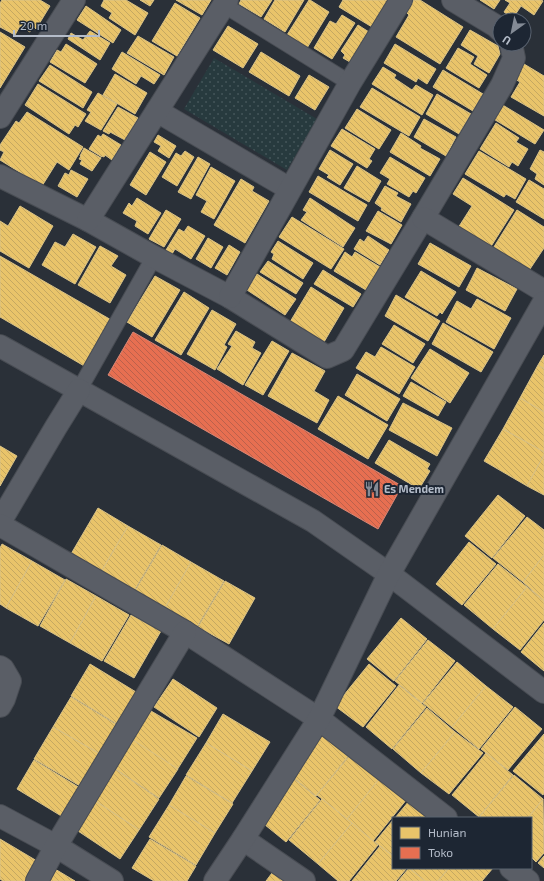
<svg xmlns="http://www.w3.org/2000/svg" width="544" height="881" viewBox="0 0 544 881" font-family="'Exo 2',sans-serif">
<defs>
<pattern id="park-dots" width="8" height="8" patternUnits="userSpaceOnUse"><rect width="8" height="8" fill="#273a3e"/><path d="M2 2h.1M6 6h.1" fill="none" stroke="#445559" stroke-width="1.8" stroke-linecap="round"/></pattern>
<pattern id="homes-back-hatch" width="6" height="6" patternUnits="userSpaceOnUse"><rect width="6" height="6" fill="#e9c46a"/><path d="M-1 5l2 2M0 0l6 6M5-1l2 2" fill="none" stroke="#c5a861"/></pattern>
<pattern id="shops-back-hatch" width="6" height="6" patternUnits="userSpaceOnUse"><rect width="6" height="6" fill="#e76f51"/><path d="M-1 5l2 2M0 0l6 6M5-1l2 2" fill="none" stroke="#bb614c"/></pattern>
</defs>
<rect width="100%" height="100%" fill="#2a3038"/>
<path fill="url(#park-dots)" d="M 214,58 L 317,119 L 287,170 L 184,109 Z"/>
<g fill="url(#homes-back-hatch)" stroke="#d9c286">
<path d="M 2,0 L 40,0 L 50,6 L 36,29 L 33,26 L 30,32 L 20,26 L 15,35 L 0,27 L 0,3 Z"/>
<path d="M 104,0 L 126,0 L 148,13 L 135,35 L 109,18 L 112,13 L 101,6 Z"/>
<path d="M 140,0 L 154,0 L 150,6 Z"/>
<path d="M 176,0 L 211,0 L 202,15 Z"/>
<path d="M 241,0 L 272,0 L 261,17 L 239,4 Z"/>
<path d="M 275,0 L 304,0 L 285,32 L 264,19 Z"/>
<path d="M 309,0 L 310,0 L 329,12 L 307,48 L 287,35 Z"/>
<path d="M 343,0 L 388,0 L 372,27 L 339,7 Z"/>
<path d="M 414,0 L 420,0 L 463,27 L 440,64 L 396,37 L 409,15 L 406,12 Z"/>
<path d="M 480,0 L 500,0 L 494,9 Z"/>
<path d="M 505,0 L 541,0 L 543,1 L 534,15 L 521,6 L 513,18 L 504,12 L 510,3 Z"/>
<path d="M 175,3 L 200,18 L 177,56 L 152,41 Z"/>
<path d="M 86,6 L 121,30 L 113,43 L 77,20 Z"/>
<path d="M 342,15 L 355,23 L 332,59 L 314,48 L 330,21 L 336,24 Z"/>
<path d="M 358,25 L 369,32 L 350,62 L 343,58 L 345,55 L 341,51 Z"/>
<path d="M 228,26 L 258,44 L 243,68 L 213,50 Z"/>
<path d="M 470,30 L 498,46 L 500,54 L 489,73 L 474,64 L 478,56 L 461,45 Z"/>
<path d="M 90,31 L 110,43 L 100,60 L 68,39 L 71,33 L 83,40 Z"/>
<path d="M 0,32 L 25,47 L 0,88 Z"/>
<path d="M 138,36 L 174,57 L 164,75 L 127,53 Z"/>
<path d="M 66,44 L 97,64 L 85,83 L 50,62 L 57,50 L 61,52 Z"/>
<path d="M 395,44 L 436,69 L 427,84 L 418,78 L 416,82 L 384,63 Z"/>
<path d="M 458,48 L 474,57 L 470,64 L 487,75 L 479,88 L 446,68 Z"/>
<path d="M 122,52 L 160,75 L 154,84 L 141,76 L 136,84 L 112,69 Z"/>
<path d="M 261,52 L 300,76 L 289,96 L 249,72 Z"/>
<path d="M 524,64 L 544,76 L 544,116 L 511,97 L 520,82 L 515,79 Z"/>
<path d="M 50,65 L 92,92 L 83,108 L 39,81 Z"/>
<path d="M 383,67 L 396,75 L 394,78 L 412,90 L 416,85 L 433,95 L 422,115 L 372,84 Z"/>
<path d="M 443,70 L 483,94 L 473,111 L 433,87 Z"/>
<path d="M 115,74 L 147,93 L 135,114 L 103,95 Z"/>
<path d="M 309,75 L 329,87 L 315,110 L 295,98 Z"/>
<path d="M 38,84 L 86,114 L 78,127 L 75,125 L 69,134 L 25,105 Z"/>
<path d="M 372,88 L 420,117 L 409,136 L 360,107 Z"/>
<path d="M 98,93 L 117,104 L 101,130 L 85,121 L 91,112 L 87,110 Z"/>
<path d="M 437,94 L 471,114 L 459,134 L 426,114 Z"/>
<path d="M 501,104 L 544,130 L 535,144 L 492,118 Z"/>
<path d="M 118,107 L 138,118 L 125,140 L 110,132 L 109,134 L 103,131 Z"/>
<path d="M 357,109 L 391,130 L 379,149 L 345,128 Z"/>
<path d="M 27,112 L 83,147 L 69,170 L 57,162 L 42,186 L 0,160 L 4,152 L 0,150 L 0,145 L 16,121 L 19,123 Z"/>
<path d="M 424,119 L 456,137 L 446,156 L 414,137 Z"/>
<path d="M 496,123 L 519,138 L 516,142 L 528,149 L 518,166 L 512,162 L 509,167 L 480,149 Z"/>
<path d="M 342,129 L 375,149 L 369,159 L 372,161 L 367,168 L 331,146 Z"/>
<path d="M 401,133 L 421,146 L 420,148 L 440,159 L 430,176 L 390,152 Z"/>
<path d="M 103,134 L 121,145 L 112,160 L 105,155 L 104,157 L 102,156 L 102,157 L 89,149 L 98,135 L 101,137 Z"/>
<path d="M 158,135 L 176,146 L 169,158 L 158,151 L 161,146 L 154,142 Z"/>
<path d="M 84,148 L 101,158 L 92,171 L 80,164 L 82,160 L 79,159 L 81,156 L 80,156 Z"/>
<path d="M 330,150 L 353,164 L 340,185 L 327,177 L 329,175 L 319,169 Z"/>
<path d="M 540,150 L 544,152 L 544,185 L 535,179 L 537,174 L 530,169 Z"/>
<path d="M 185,151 L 194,157 L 177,186 L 162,177 L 176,153 L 181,156 Z"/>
<path d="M 479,151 L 526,179 L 515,199 L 506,194 L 504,197 L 465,174 Z"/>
<path d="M 150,152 L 166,162 L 146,195 L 130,185 Z"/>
<path d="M 198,157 L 210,164 L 191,199 L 178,192 Z"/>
<path d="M 390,157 L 425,178 L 416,193 L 413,191 L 409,197 L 387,184 L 390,179 L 380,173 Z"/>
<path d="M 357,166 L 381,181 L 369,202 L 344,188 Z"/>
<path d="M 211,167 L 235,181 L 214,219 L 201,212 L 207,201 L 196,195 Z"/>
<path d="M 71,170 L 88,179 L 77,197 L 58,186 L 65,173 L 69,175 Z"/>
<path d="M 318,176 L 367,205 L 358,221 L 309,192 Z"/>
<path d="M 463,178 L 514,210 L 490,248 L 458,228 L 472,206 L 453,194 Z"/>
<path d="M 241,179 L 254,187 L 252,191 L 269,201 L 245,243 L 214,225 Z"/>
<path d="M 529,180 L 544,189 L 544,219 L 516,202 Z"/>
<path d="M 385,186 L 398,193 L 396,196 L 411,204 L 401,222 L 381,210 L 382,208 L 375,203 Z"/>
<path d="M 137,198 L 161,213 L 148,234 L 135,226 L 137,221 L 123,213 L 129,203 L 132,206 Z"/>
<path d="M 310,198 L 355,228 L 343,247 L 301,220 L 307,212 L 303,210 Z"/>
<path d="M 20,206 L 53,226 L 29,268 L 0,251 L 0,221 L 8,226 Z"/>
<path d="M 166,210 L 181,219 L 164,247 L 149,239 Z"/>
<path d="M 517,210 L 544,227 L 544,248 L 528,272 L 492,250 Z"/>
<path d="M 378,211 L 402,225 L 391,244 L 366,231 Z"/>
<path d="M 292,217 L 344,249 L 331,269 L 279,237 Z"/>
<path d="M 188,226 L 205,236 L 191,259 L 175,249 L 172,254 L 166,250 L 179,229 L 184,232 Z"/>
<path d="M 73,234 L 96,247 L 75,284 L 42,265 L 55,242 L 65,247 Z"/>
<path d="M 368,236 L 389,250 L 380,265 L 354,249 L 360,239 L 364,242 Z"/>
<path d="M 208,238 L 223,247 L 211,268 L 196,259 Z"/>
<path d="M 278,241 L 313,263 L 303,279 L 272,259 L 274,254 L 271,252 Z"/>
<path d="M 430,243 L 471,266 L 459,287 L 418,264 Z"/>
<path d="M 229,245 L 240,252 L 227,275 L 215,268 Z"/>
<path d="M 100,246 L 118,256 L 111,266 L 126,275 L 110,303 L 78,285 Z"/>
<path d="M 345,252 L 352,257 L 355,252 L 380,267 L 366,290 L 334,271 Z"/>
<path d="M 0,256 L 113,321 L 86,367 L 0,317 Z"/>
<path d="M 268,261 L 303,283 L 296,294 L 260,272 Z"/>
<path d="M 477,268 L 517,289 L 505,311 L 466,290 Z"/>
<path d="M 323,270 L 361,294 L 353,307 L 314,284 Z"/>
<path d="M 421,271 L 456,292 L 442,314 L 440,312 L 437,316 L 405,297 Z"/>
<path d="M 257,274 L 296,299 L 285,315 L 247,290 Z"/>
<path d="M 155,276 L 180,290 L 152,337 L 127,322 Z"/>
<path d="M 311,287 L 344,308 L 324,342 L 290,322 Z"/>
<path d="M 184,292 L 209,308 L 181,355 L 155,340 Z"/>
<path d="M 396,295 L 440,321 L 428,341 L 385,316 Z"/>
<path d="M 477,299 L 511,318 L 494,349 L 446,322 L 457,301 L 471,309 Z"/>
<path d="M 212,310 L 236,324 L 224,345 L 227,347 L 215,370 L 187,354 Z"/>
<path d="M 443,323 L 493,352 L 481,372 L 432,344 Z"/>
<path d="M 394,325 L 425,344 L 413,363 L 382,344 Z"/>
<path d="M 236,331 L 255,342 L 252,348 L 261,353 L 243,385 L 217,369 L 232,346 L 228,344 Z"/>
<path d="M 272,341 L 289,351 L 263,395 L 245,385 Z"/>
<path d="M 381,347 L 415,367 L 399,394 L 356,368 L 366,352 L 375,357 Z"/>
<path d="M 430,349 L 469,373 L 450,403 L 411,378 Z"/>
<path d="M 292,353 L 325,371 L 314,391 L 329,400 L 317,423 L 268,396 Z"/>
<path d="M 544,355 L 544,369 L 538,365 Z"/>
<path d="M 538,365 L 544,369 L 544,412 L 520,398 Z"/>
<path d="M 357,374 L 400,399 L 387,421 L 345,395 Z"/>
<path d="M 411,382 L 446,402 L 438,416 L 403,396 Z"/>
<path d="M 338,396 L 388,425 L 368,459 L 318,429 Z"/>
<path d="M 520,398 L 544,412 L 544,452 L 503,429 Z"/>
<path d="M 403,403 L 452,428 L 437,456 L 389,430 Z"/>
<path d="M 503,429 L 544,452 L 544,455 L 527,486 L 484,461 Z"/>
<path d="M 389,440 L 430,464 L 427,469 L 430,471 L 419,489 L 375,463 Z"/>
<path d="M 0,446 L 17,456 L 0,486 Z"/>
<path d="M 544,455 L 544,495 L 527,486 Z"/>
<path d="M 498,495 L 525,516 L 492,558 L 465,536 Z"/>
<path d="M 98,508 L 128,526 L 101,572 L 71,554 Z"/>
<path d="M 527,517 L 544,530 L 544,555 L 523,582 L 493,558 Z"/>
<path d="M 128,526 L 161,545 L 134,591 L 101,572 Z"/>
<path d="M 469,542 L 496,564 L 462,605 L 436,584 Z"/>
<path d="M 2,544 L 32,561 L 6,608 L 0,604 L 0,548 Z"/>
<path d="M 162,545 L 191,562 L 165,608 L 135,591 Z"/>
<path d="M 544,555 L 544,601 L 523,582 Z"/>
<path d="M 32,561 L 65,580 L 38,626 L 6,608 Z"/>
<path d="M 191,562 L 224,581 L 197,627 L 165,608 Z"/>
<path d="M 498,564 L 527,587 L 493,629 L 464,605 Z"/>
<path d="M 66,579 L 96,596 L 70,643 L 40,626 Z"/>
<path d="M 225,581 L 255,598 L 229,644 L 198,627 Z"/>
<path d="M 527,587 L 544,601 L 544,620 L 520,650 L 493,629 Z"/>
<path d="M 96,596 L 129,615 L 102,661 L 70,643 Z"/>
<path d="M 131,615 L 161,631 L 134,678 L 104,661 Z"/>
<path d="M 401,618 L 427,639 L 394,681 L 367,659 Z"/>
<path d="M 544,623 L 544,671 L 521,652 Z"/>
<path d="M 428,640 L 455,661 L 422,703 L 395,681 Z"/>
<path d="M 457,662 L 486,686 L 452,727 L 423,703 Z"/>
<path d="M 90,664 L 136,692 L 117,724 L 71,696 Z"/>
<path d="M 369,664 L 396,686 L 363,727 L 335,706 Z"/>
<path d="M 173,679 L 217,708 L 199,737 L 154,707 Z"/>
<path d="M 399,685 L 426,707 L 392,749 L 366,727 Z"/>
<path d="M 486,686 L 513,707 L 479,749 L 452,727 Z"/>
<path d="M 71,697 L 117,725 L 100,754 L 53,727 Z"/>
<path d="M 515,707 L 542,729 L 508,770 L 481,749 Z"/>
<path d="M 427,708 L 455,732 L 421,773 L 393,749 Z"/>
<path d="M 151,711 L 197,738 L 177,770 L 131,742 Z"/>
<path d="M 223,714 L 270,742 L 252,771 L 206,743 Z"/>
<path d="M 53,727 L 100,754 L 80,786 L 34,759 Z"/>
<path d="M 323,732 L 350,754 L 316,796 L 289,774 Z"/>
<path d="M 455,732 L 483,753 L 449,794 L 421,773 Z"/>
<path d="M 544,734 L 544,793 L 543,795 L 513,771 Z"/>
<path d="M 133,740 L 178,769 L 159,798 L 114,768 Z"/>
<path d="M 206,743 L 252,771 L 232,803 L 186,775 Z"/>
<path d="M 486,753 L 513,775 L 479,817 L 452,795 Z"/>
<path d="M 351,754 L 380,778 L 347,819 L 317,795 Z"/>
<path d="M 34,760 L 80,788 L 63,817 L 17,789 Z"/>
<path d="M 115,769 L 159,799 L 139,830 L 94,800 Z"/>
<path d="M 514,775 L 543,799 L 528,818 L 482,818 L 480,816 Z"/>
<path d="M 186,776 L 233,804 L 215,833 L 169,805 Z"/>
<path d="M 293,778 L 320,800 L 286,842 L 259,820 Z"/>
<path d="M 380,778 L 407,799 L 373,841 L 347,819 Z"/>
<path d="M 322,799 L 352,823 L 318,864 L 289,840 Z"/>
<path d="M 543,799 L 544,853 L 536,862 L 531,857 L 531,818 L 528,818 Z"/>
<path d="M 94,800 L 139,830 L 120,859 L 75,829 Z"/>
<path d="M 409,801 L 431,818 L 395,818 Z"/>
<path d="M 169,805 L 215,833 L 196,865 L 149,837 Z"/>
<path d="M 393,820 L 393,856 L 375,842 Z"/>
<path d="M 352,823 L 378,845 L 349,881 L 338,881 L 318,864 Z"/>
<path d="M 0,839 L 37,861 L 25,881 L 3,881 L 0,879 Z"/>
<path d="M 150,839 L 196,866 L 187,881 L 154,881 L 132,868 Z"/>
<path d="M 380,846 L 393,856 L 393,868 L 407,868 L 396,881 L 352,881 Z"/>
<path d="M 544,856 L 544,868 L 538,863 Z"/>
<path d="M 409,868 L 449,868 L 438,881 L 425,881 Z"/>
<path d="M 409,868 L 425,881 L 398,881 Z"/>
<path d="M 449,868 L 493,868 L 482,881 L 438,881 Z"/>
<path d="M 55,869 L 75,881 L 48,881 Z"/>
<path d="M 272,873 L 284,881 L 266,881 Z"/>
</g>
<path fill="url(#shops-back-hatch)" stroke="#d88675" d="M 133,332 L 402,486 L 378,529 L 108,375 Z"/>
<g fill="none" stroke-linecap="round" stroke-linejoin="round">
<defs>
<g id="service">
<path d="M 224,5 L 350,83"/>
<path d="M 79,390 L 154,257"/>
</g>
<g id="minor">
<path d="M 453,0 L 496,26 L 500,30"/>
<path d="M 157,111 L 290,189"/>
<path d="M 0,117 L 74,0"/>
<path d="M 0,176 L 88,220 L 154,257 L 230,297 L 327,357 L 343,350 L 423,218 L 502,85 L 514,58 L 511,44"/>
<path d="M 423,218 L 544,291"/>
<path d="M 88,220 L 227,0"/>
<path d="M 230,297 L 350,83 L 401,0"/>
<path d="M 0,346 L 313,521 L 389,574 L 544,692"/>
<path d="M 0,522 L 56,427 L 79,390"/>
<path d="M 0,525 L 185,632 L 319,719 L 446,818"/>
<path d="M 0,667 L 3,669 L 10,681 L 4,699 L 0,706"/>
<path d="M 0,816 L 56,846 L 112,881"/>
<path d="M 243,839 L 304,881"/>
<path d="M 511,868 L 528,881"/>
<path d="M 37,881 L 56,846 L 185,632"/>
<path d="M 215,881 L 243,839 L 319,719 L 389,574 L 544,302"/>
</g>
</defs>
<use href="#service" stroke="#484c53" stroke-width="17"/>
<use href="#minor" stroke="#484c53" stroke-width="24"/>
<use href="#service" stroke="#5a5e66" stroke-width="15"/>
<use href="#minor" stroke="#5a5e66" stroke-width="22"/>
</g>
<defs>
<symbol id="restaurant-bare" viewBox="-9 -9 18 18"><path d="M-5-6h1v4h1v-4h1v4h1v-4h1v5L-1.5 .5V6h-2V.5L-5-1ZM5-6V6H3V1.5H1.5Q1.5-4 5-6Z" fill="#848b96" stroke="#1d2633" stroke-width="2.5" paint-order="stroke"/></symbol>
</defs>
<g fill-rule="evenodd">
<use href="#restaurant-bare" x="361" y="478" width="22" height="22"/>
</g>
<g text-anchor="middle" stroke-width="4" stroke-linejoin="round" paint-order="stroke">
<g font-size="11" font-weight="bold" fill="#b4bcc9" stroke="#1d2633" text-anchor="start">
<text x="384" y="493">Es Mendem</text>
</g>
</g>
<rect x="392" y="817" width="140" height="52" fill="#1d2633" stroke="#59626f"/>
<rect x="400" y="827" width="20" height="12" fill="#e9c46a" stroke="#59626f"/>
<text x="428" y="837" font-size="12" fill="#b4bcc9">Hunian</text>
<rect x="400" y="847" width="20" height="12" fill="#e76f51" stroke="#59626f"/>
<text x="428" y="857" font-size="12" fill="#b4bcc9">Toko</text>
<g transform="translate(512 32) rotate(213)"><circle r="19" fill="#1d2633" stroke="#59626f"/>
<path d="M0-3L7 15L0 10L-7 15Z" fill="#848b96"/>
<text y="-6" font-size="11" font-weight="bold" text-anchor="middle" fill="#b4bcc9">U</text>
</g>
<path d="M14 30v6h85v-6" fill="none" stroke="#b4bcc9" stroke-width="2"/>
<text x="20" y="30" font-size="12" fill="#b4bcc9" stroke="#1d2633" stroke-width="3" paint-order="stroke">20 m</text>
</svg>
